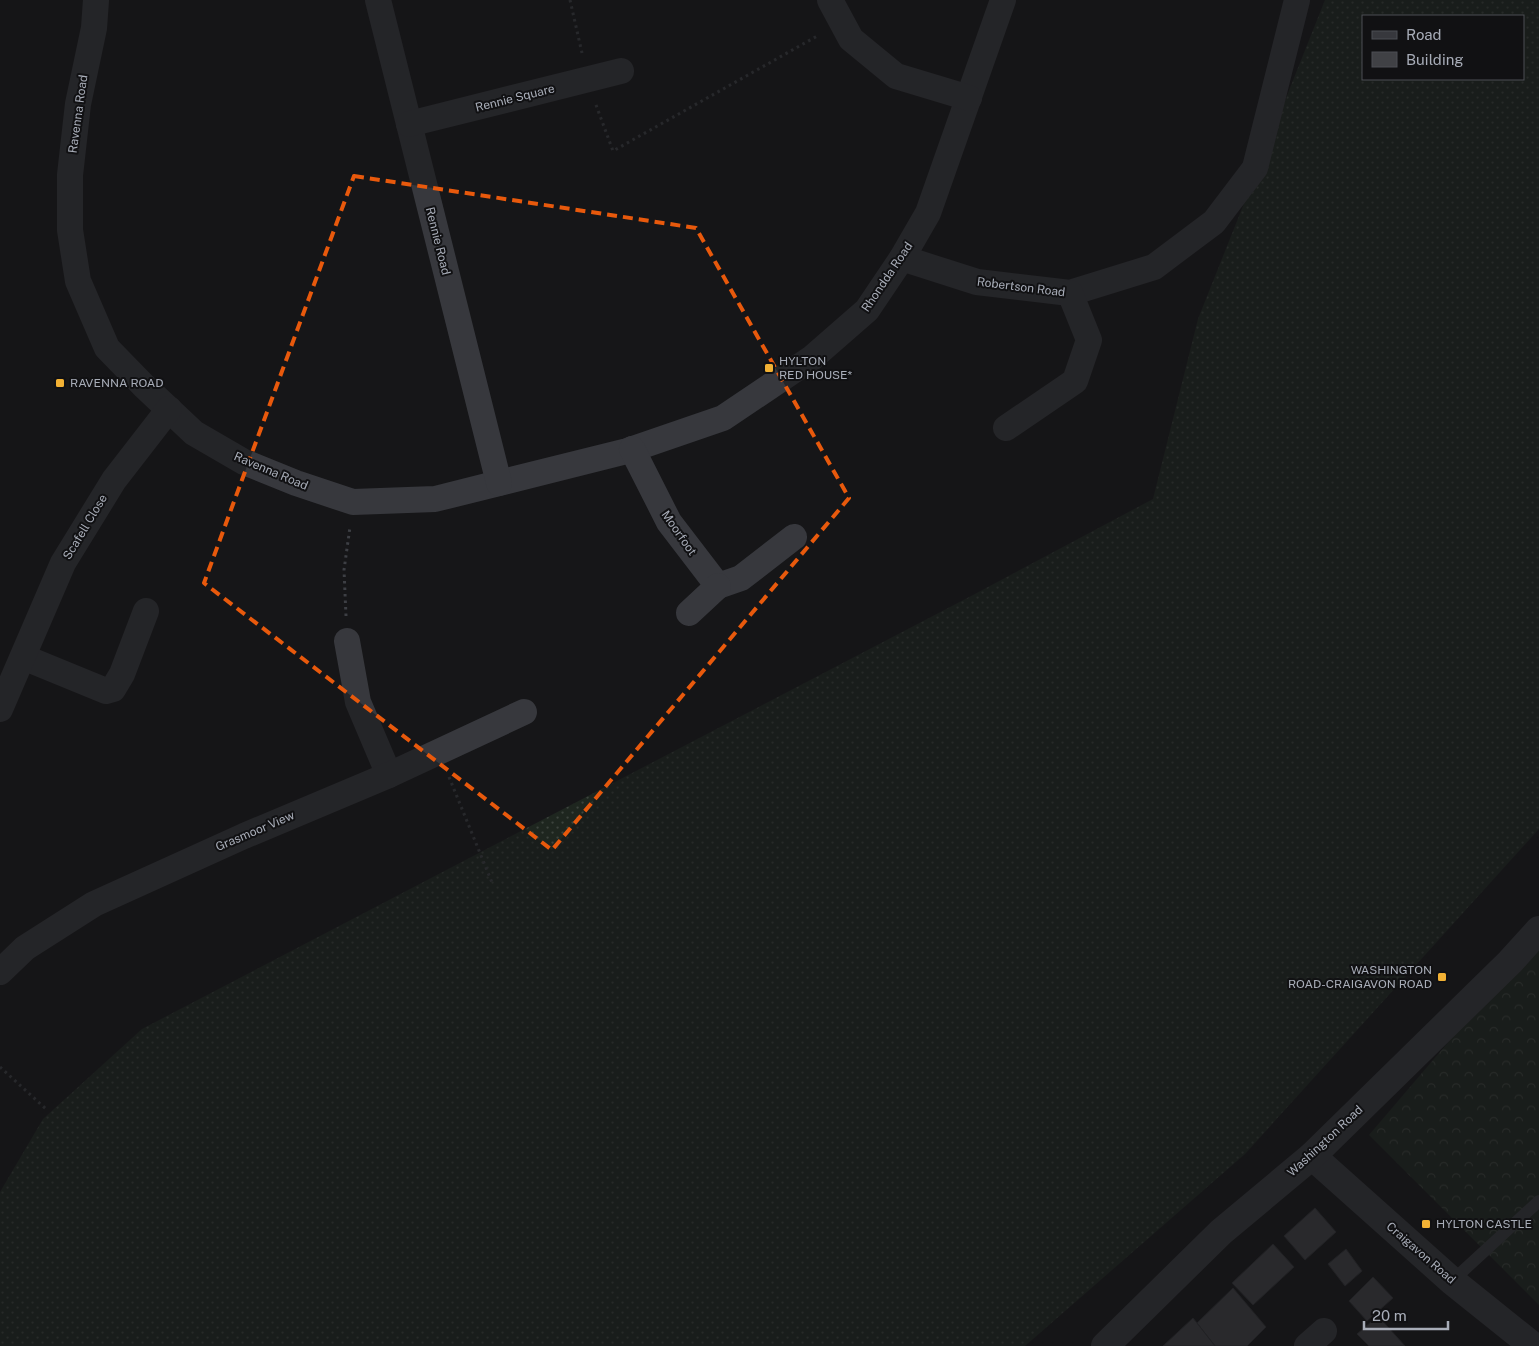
<svg xmlns="http://www.w3.org/2000/svg" width="1539" height="1346" viewBox="0 0 1539 1346" font-family="'Public Sans',sans-serif">
<defs>
<pattern id="grass-dots" width="8" height="8" patternUnits="userSpaceOnUse" patternTransform="scale(1.25)"><rect width="8" height="8" fill="#1e261f"/><path d="M2 2h.1M6 6h.1" fill="none" stroke="#3c433d" stroke-width="1.8" stroke-linecap="round"/></pattern>
<pattern id="forest-crowns" width="20" height="18" patternUnits="userSpaceOnUse" patternTransform="scale(1.25)"><rect width="20" height="18" fill="#1e261f"/><path d="M2 6a3 3 0 1 1 6 0M12 15a3 3 0 1 1 6 0" fill="none" stroke="#3c433d"/></pattern>
</defs>
<rect width="100%" height="100%" fill="#161618"/>
<path fill="url(#grass-dots)" fill-rule="evenodd" d="M 1325,0 L 1539,0 L 1539,829 L 1245,1154 L 1025,1346 L 0,1346 L 0,1192 L 43,1119 L 142,1029 L 973,595 L 1153,499 L 1198,319 ZM 1363,16 L 1523,16 L 1523,79 L 1363,79 Z"/>
<path fill="url(#forest-crowns)" d="M 1539,936 L 1539,1305 L 1369,1135 Z"/>
<g fill="#404145" stroke="#303034">
<path d="M 1315,1208 L 1336,1232 L 1305,1260 L 1284,1236 Z"/>
<path d="M 1273,1244 L 1294,1267 L 1253,1305 L 1232,1283 Z"/>
<path d="M 1346,1249 L 1362,1271 L 1345,1286 L 1328,1264 Z"/>
<path d="M 1373,1277 L 1393,1298 L 1367,1321 L 1349,1301 Z"/>
<path d="M 1233,1288 L 1266,1327 L 1247,1346 L 1215,1346 L 1197,1323 Z"/>
<path d="M 1378,1316 L 1405,1346 L 1369,1346 L 1357,1334 Z"/>
<path d="M 1193,1318 L 1215,1346 L 1163,1346 Z"/>
</g>
<g fill="none" stroke-linecap="round" stroke-linejoin="round">
<g stroke="#3d3f44" stroke-width="3" stroke-dasharray="2.5 4" stroke-linecap="butt">
<path d="M 570,0 L 582,53"/>
<path d="M 596,105 L 613,151 L 819,35"/>
<path d="M 346,616 L 344,570 L 350,527"/>
<path d="M 449,777 L 493,885"/>
<path d="M 0,1067 L 46,1109"/>
</g>
<path stroke="#37383d" stroke-width="12" d="M 1452,1281 L 1539,1201"/>
<g stroke="#37383d" stroke-width="26">
<path d="M 96,0 L 94,28 L 78,104 L 70,175 L 70,230 L 78,281 L 107,348 L 144,386 L 194,433 L 244,462 L 296,483 L 353,502 L 435,499 L 627,451 L 723,418 L 812,358 L 867,310 L 902,258 L 928,213 L 1003,0"/>
<path d="M 378,0 L 499,483"/>
<path d="M 830,0 L 851,39 L 896,76 L 969,98"/>
<path d="M 409,124 L 621,71"/>
<path d="M 902,258 L 977,282 L 1070,293 L 1154,267 L 1214,222 L 1255,168 L 1297,0"/>
<path d="M 1006,428 L 1075,381 L 1089,340 L 1070,293"/>
<path d="M 632,449 L 669,522 L 718,586 L 741,578 L 794,537"/>
<path d="M 689,613 L 718,586"/>
<path d="M 347,641 L 358,702 L 389,775"/>
<path d="M 23,657 L 106,691 L 113,689 L 122,674 L 146,611"/>
<path d="M 0,709 L 63,563 L 114,480 L 169,409"/>
<path d="M 0,972 L 25,948 L 94,904 L 244,836 L 389,775 L 524,712"/>
<path d="M 1307,1346 L 1324,1331"/>
</g>
<g stroke="#37383d" stroke-width="28">
<path d="M 1312,1156 L 1452,1281 L 1533,1346"/>
<path d="M 1105,1346 L 1221,1232 L 1312,1156 L 1510,962 L 1539,930"/>
</g>
</g>
<path d="M0 0H1539V1346H0ZM 354,176 L 696,228 L 849,498 L 552,850 L 204,583 Z" fill="#161618" fill-opacity=".55" fill-rule="evenodd"/>
<path fill="none" stroke="#e8590c" stroke-width="4" stroke-dasharray="10 6" stroke-linejoin="round" d="M 354,176 L 696,228 L 849,498 L 552,850 L 204,583 Z"/>
<g fill="#f2b134" stroke="#111113" stroke-width="2">
<rect x="764" y="363" width="10" height="10" rx="2.5"/>
<rect x="55" y="378" width="10" height="10" rx="2.5"/>
<rect x="1437" y="972" width="10" height="10" rx="2.5"/>
<rect x="1421" y="1219" width="10" height="10" rx="2.5"/>
</g>
<g text-anchor="middle" stroke-width="4" stroke-linejoin="round" paint-order="stroke">
<g font-size="12" fill="#a8adb8" stroke="#111113">
<text transform="translate(515 98) rotate(-14)" y="4">Rennie Square</text>
<text transform="translate(78 114) rotate(-82)" y="4">Ravenna Road</text>
<text transform="translate(438 241) rotate(76)" y="4">Rennie Road</text>
<text transform="translate(887 277) rotate(-56)" y="4">Rhondda Road</text>
<text transform="translate(1021 287) rotate(7)" y="4">Robertson Road</text>
<text transform="translate(271 471) rotate(23)" y="4">Ravenna Road</text>
<text transform="translate(85 527) rotate(-59)" y="4">Scafell Close</text>
<text transform="translate(679 533) rotate(55)" y="4">Moorfoot</text>
<text transform="translate(255 831) rotate(-23)" y="4">Grasmoor View</text>
<text transform="translate(1325 1141) rotate(-43)" y="4">Washington Road</text>
<text transform="translate(1421 1253) rotate(41)" y="4">Craigavon Road</text>
</g>
<g font-size="12" fill="#a8adb8" stroke="#111113" text-anchor="start">
<text x="779" y="365">HYLTON<tspan x="779" dy="14">RED HOUSE*</tspan></text>
<text x="70" y="387">RAVENNA ROAD</text>
<text x="1432" y="974" text-anchor="end">WASHINGTON<tspan x="1432" dy="14">ROAD-CRAIGAVON ROAD</tspan></text>
<text x="1436" y="1228">HYLTON CASTLE</text>
</g>
</g>
<rect x="1362" y="15" width="162" height="65" fill="#111113" stroke="#4d4f55"/>
<rect x="1372" y="31" width="25" height="8" fill="#37383d" stroke="#4d4f55"/>
<text x="1406" y="40" font-size="15" fill="#a8adb8">Road</text>
<rect x="1372" y="52" width="25" height="15" fill="#404145" stroke="#4d4f55"/>
<text x="1406" y="65" font-size="15" fill="#a8adb8">Building</text>
<path d="M1364 1321v8h84v-8" fill="none" stroke="#a8adb8" stroke-width="2.5"/>
<text x="1372" y="1321" font-size="15" fill="#a8adb8" stroke="#111113" stroke-width="4" paint-order="stroke">20 m</text>
</svg>
